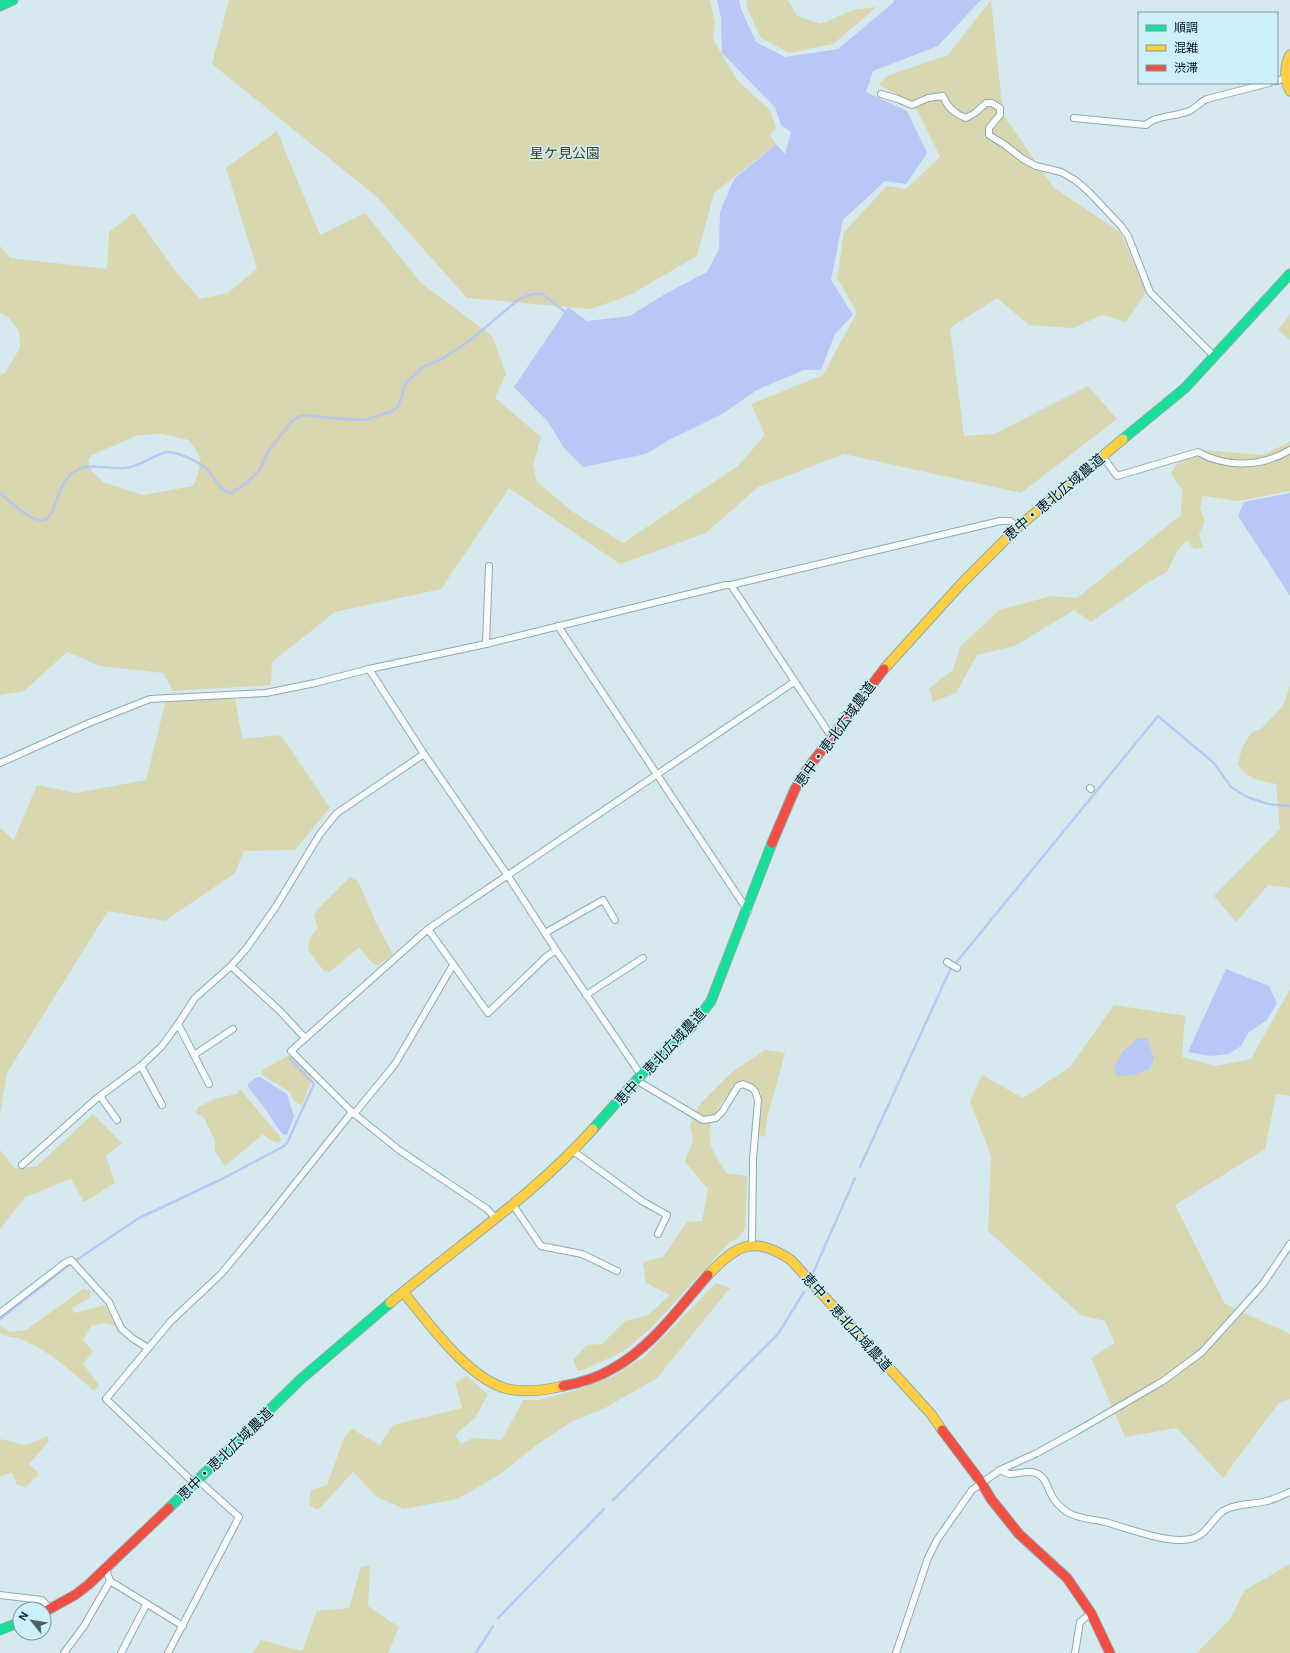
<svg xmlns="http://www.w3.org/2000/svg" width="1290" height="1653" viewBox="0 0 1290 1653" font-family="Helvetica,'Noto Sans JP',sans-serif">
<rect width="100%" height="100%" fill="#d6e9ee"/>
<g fill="#d8d7af" fill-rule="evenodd">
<path d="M 229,0 L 710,0 L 715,23 L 713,39 L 737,80 L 770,110 L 776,128 L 770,135 L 776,144 L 714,193 L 697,256 L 630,295 L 591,309 L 467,298 L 377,197 L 212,64 Z"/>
<path d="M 746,0 L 788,0 L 797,16 L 821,24 L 853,10 L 877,7 L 833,44 L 789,53 L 761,38 L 747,8 Z"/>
<path d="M 991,0 L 1003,114 L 1053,187 L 1121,233 L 1146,292 L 1126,322 L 1103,315 L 1073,328 L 1029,325 L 997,298 L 950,328 L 964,436 L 994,434 L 1088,386 L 1117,419 L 1021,493 L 844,454 L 758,487 L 706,533 L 620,564 L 509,488 L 441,589 L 335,612 L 272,662 L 271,685 L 173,691 L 163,673 L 100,666 L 67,652 L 24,691 L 0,695 L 0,375 L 5,373 L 20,348 L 19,331 L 9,318 L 0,313 L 0,246 L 10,258 L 107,269 L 109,232 L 134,213 L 175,271 L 200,299 L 228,293 L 257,269 L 226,168 L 277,131 L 320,235 L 365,213 L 421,283 L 492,336 L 506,374 L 495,398 L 541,437 L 533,465 L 537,482 L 573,512 L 623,543 L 738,466 L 765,435 L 751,404 L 823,375 L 857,312 L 837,278 L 844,232 L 887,186 L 906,189 L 940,157 L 914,104 L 879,85 L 887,76 L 948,55 ZM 162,434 L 189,440 C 203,459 203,464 193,486 L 143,495 L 103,482 L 92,471 L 88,460 L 92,455 L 138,435 Z"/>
<path d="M 1290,314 L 1290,340 L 1278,330 Z"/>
<path d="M 1290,441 L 1290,491 L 1238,501 L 1203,496 L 1200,508 L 1205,521 L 1199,535 L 1203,548 L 1194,549 L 1187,540 L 1177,551 L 1167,572 L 1147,583 L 1091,622 L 1074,610 L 1015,646 L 977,655 L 956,693 L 933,702 L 929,688 L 953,670 L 960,647 L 999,610 L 1051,596 L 1077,598 L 1181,515 L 1182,490 L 1171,474 L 1177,463 L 1205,450 L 1261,455 L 1284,445 Z"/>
<path d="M 1290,686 L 1290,888 L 1268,885 L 1236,922 L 1214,896 L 1280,829 L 1276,784 C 1262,781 1245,779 1238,764 L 1242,748 L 1251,733 L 1261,729 L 1283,706 Z"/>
<path d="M 235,698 L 242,739 L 281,735 L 330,808 L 295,850 L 244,851 L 235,873 L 165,921 L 108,911 L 7,1073 L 0,1114 L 0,828 L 14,840 L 37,785 L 76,793 L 146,780 L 166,700 Z"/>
<path d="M 350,877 L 358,881 L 376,923 L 393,954 L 379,965 L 373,964 L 359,947 L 330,972 L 324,971 L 308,950 L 310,937 L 318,928 L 314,915 L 318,909 Z"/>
<path d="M 1290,989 L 1290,1096 L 1276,1094 L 1265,1149 L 1175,1205 L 1225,1304 L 1290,1334 L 1290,1399 L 1278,1404 L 1223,1478 L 1177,1428 L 1125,1437 L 1091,1358 L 1115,1343 L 1105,1321 L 1081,1315 L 988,1231 L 991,1156 L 970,1101 L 982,1075 L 1023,1098 L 1070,1067 L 1114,1005 L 1185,1016 L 1182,1057 L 1216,1066 L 1251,1059 Z"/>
<path d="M 765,1050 L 785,1053 L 767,1119 L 765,1137 L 758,1135 L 761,1092 L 749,1082 L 737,1084 C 724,1100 706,1119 710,1142 C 711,1151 722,1165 726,1173 L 747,1176 L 745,1229 L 739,1237 L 728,1244 L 652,1327 L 624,1351 L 586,1369 L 578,1371 L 573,1360 L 587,1345 L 602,1344 L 625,1321 L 648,1315 L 670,1295 L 646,1283 L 643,1264 L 650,1260 L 663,1257 L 687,1222 L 702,1221 L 708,1189 L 685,1162 L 693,1141 L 690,1125 L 700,1104 L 732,1072 Z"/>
<path d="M 290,1055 L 313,1077 L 302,1106 L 293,1100 L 290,1092 L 262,1075 L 262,1070 Z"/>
<path d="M 240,1089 L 282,1139 L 278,1143 L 267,1138 L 263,1134 L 225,1166 L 215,1151 L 215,1141 L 204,1117 L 196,1113 L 198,1107 L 215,1099 L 236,1094 Z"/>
<path d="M 93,1114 L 122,1143 L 106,1156 L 115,1183 L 84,1202 L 71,1179 L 25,1197 L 0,1229 L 0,1150 L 15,1169 L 37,1166 Z"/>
<path d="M 716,1283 L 730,1288 L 657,1378 L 607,1407 L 571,1422 L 535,1446 L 499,1475 L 457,1499 L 404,1509 L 377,1497 L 353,1472 L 318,1510 L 309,1505 L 311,1490 L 327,1485 L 345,1436 L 352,1429 L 380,1445 L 393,1425 L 462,1408 L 455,1382 L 467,1376 L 488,1394 L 475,1418 L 455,1435 L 461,1444 L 473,1438 L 502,1440 L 523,1400 L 539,1400 L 576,1390 L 612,1377 L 644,1357 Z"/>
<path d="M 83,1289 L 90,1290 L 90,1297 L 72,1308 L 75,1313 L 105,1305 L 115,1326 L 107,1323 L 91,1326 L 83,1340 L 93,1351 L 83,1364 L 99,1385 L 94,1391 C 72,1372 50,1351 23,1340 C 15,1336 7,1339 0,1332 L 0,1327 L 1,1326 L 9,1332 L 26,1330 Z"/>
<path d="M 48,1436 L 49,1441 L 29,1464 L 39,1474 L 26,1487 L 17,1485 L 12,1472 L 0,1477 L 0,1439 L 25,1445 Z"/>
<path d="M 1290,1564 L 1290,1653 L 1197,1653 L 1230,1619 L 1245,1590 Z"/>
<path d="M 370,1565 L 368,1606 L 399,1627 L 388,1653 L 253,1653 L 261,1640 L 302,1651 L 317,1611 L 349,1608 L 361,1567 Z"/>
</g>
<g fill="#b9c7f6">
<path d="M 717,0 L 739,0 L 741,9 L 756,42 L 785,57 L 838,49 L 894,2 L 894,0 L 981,0 L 938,46 L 873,71 L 866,92 L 907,111 L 927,153 L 906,184 L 885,181 L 843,220 L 831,280 L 853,315 L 835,334 L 821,370 L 804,370 L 757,390 L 722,414 L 669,440 L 646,454 L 583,467 L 564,448 L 548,422 L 514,387 L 568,307 L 587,321 L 630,316 L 665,294 L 707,272 L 719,249 L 720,212 L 734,179 L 776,144 L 785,154 L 791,132 L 781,125 L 775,107 L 722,53 L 721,18 Z"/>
<path d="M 1290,493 L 1290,596 L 1238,516 L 1244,502 Z"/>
<path d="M 1226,969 L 1269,986 L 1277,1003 L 1267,1020 L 1248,1033 L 1241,1046 L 1229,1054 L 1210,1056 L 1188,1052 Z"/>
<path d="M 1138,1038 L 1147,1038 L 1154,1058 L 1150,1069 L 1132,1075 L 1117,1076 L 1114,1067 L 1123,1051 Z"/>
<path d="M 257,1077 L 260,1077 L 287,1094 L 294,1116 L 287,1135 L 282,1134 L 266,1110 L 248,1087 L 248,1084 Z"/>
</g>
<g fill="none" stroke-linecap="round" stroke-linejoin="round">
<g stroke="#b9c7f6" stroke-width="2.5">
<path d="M 0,493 C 70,558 42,489 77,470 C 91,462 109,470 125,468 C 141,467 154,454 167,452 C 176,451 202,463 208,470 C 216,479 218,490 231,493 L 244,485 L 260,470 L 267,453 L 291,422 L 300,416 L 308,415 L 329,418 L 364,420 L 390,412 L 398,407 L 406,383 L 423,367 L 442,359 L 472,339 L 519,299 L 533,294 L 542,294 L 568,314"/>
<path d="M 860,1167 L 950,970 L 1158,716 L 1214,763 L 1231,787 L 1247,797 L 1268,804 L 1290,806"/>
<path d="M 813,1273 L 855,1178"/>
<path d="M 0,1319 L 69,1265 L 139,1218 L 224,1178 L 284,1146 L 287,1143 L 314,1084 L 290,1059"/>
<path d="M 613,1500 L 778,1334 L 804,1292"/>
<path d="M 498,1618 L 604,1509"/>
<path d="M 476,1653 L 493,1626"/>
</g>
<defs>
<g id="street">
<path d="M 1277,81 L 1285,78"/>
<path d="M 881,94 L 898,99 L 912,105 L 928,98 L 943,96 C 947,107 955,114 966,118 L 975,113 L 986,103 L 992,103 L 1000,108 L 1000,115 L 989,128 L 989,135 L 1005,145 L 1023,159 L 1036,166 L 1061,172 L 1075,180 L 1089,192 L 1121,226 L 1128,236 L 1150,292 L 1215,357"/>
<path d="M 1074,118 L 1146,125 C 1157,115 1175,117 1189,111 C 1196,108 1200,102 1207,99 L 1269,83"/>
<path d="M 1103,457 L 1117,476 L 1198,452 C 1226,468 1262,467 1290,450"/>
<path d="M 731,585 L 831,736"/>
<path d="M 558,626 L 748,911"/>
<path d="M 486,644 L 489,566"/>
<path d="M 369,669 L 424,754 L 508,876 L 556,950 L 641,1075"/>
<path d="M 0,763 L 89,723 L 150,699 L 266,693 L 315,683 L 369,669 L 486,644 L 726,585 L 731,585 L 1000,521 L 1010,521 L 1018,527"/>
<path d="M 1090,788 L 1091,789"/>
<path d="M 428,929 L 488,1013 L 546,957 L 556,950"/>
<path d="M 545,933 L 603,900 L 615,920"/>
<path d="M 947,962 L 957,968"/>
<path d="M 586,995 L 643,958"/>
<path d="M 305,1038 L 280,1011 L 231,966 L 246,949 L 275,908 L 320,834 L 337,813 L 424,754"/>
<path d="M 194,1055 L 233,1029"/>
<path d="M 141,1066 L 162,1105"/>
<path d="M 636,1080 L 703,1120 L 716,1118 L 722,1112 L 738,1086 L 743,1084 L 752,1088 L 755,1091 L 758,1100 L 753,1159 L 752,1245"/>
<path d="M 209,1084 L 178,1024 L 195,998 L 231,966"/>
<path d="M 100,1096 L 117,1120"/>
<path d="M 354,1114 L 395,1064 L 453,965"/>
<path d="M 573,1151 L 642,1201 L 667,1215 L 658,1234"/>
<path d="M 22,1165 L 96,1099 L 142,1065 L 162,1046 L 178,1024"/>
<path d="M 513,1205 L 541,1246 L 582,1254 L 617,1271"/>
<path d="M 496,1219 L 487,1209 L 399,1150 L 352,1112 L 291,1051 L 428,929 L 794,682"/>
<path d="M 0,1313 L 65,1263 L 71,1260 L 109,1302 L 121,1328 L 132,1338 L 148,1348"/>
<path d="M 1000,1470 C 1003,1471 1007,1474 1011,1474 C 1020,1474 1030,1469 1038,1474 C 1046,1478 1047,1487 1051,1494 C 1054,1501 1060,1507 1067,1512 C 1078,1519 1092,1519 1105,1522 C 1128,1528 1172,1546 1194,1538 C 1207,1534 1212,1519 1223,1511 C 1236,1503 1253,1505 1267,1501 C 1275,1499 1283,1495 1290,1492"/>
<path d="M 195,1484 L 106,1399 L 171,1321 L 221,1274 L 266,1220 L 352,1112"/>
<path d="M 106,1569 L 110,1581 L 183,1626"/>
<path d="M 0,1595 L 42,1600 L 50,1609"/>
<path d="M 64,1653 L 84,1626 L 110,1581"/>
<path d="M 121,1653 L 146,1605"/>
<path d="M 168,1653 L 239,1517 L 198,1480"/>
<path d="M 896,1653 L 928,1558 L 937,1540 L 972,1490 L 1000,1470 L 1037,1453 L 1077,1431 L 1163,1381 L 1186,1364 L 1202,1352 L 1248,1301 L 1263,1284 L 1290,1244"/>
<path d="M 1075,1653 L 1080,1622 L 1091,1613"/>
</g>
<g id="fast">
<path d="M 0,6 L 13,0"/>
<path d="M 1123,439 L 1185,388 L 1290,274"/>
<path d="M 593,1129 L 641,1075 L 692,1026 L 711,1001 L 772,843"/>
<path d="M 169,1508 L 301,1379 L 390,1303"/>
<path d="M 0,1630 L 20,1622"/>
</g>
<g id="slow">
<path d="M 1290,55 C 1284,67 1284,78 1290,91"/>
<path d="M 884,669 L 963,582 L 1018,527 L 1123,439"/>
<path d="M 708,1275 C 737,1244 754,1235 791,1260 L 931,1414 L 942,1430"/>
<path d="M 403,1292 C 428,1322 469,1380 508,1389 C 526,1393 546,1390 563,1386"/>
<path d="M 390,1303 C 458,1245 533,1196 593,1129"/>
</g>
<g id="jam">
<path d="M 772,843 L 795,789 L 808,768 L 884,669"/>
<path d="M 563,1386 C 580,1383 597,1378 612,1369 C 651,1348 679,1308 708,1275"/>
<path d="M 942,1430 L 981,1482 L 991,1499 L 1019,1534 L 1067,1578 L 1091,1613 L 1110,1653"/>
<path d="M 44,1612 L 75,1595 L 88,1585 L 169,1508"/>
</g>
</defs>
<use href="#street" stroke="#8daab0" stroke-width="8"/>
<use href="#fast" stroke="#8daab0" stroke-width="11"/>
<use href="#slow" stroke="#8daab0" stroke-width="11"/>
<use href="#jam" stroke="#8daab0" stroke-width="11"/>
<use href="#street" stroke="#f9fcfc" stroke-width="6"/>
<use href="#fast" stroke="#16e098" stroke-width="9"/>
<use href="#slow" stroke="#ffcf43" stroke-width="9"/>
<use href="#jam" stroke="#f24e42" stroke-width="9"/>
</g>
<g text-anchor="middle" stroke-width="3" stroke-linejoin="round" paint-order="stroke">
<g font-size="14" fill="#4b421a" stroke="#cceff9">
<text x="565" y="158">星ケ見公園</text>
</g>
<g font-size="14" fill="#02161b" stroke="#cceff9">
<text transform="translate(1054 497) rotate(-40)" y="5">恵中・恵北広域農道</text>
<text transform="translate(835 734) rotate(-54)" y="5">恵中・恵北広域農道</text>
<text transform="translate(660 1057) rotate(-47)" y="5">恵中・恵北広域農道</text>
<text transform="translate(847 1322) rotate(48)" y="5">恵中・恵北広域農道</text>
<text transform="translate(225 1454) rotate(-44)" y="5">恵中・恵北広域農道</text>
</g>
</g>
<rect x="1138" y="12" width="140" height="72" fill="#cceff9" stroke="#7b98a0"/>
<rect x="1146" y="25" width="20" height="6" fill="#16e098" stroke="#7b98a0"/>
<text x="1174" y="32" font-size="12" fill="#02161b">順調</text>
<rect x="1146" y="45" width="20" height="6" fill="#ffcf43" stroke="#7b98a0"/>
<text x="1174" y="52" font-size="12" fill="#02161b">混雑</text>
<rect x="1146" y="65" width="20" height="6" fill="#f24e42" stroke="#7b98a0"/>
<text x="1174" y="72" font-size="12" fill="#02161b">渋滞</text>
<g transform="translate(32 1621) rotate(300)"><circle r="19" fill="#cceff9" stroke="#7b98a0"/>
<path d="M0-3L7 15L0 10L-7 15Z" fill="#4c6065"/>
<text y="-6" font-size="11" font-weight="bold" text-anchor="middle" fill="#02161b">N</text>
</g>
</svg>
